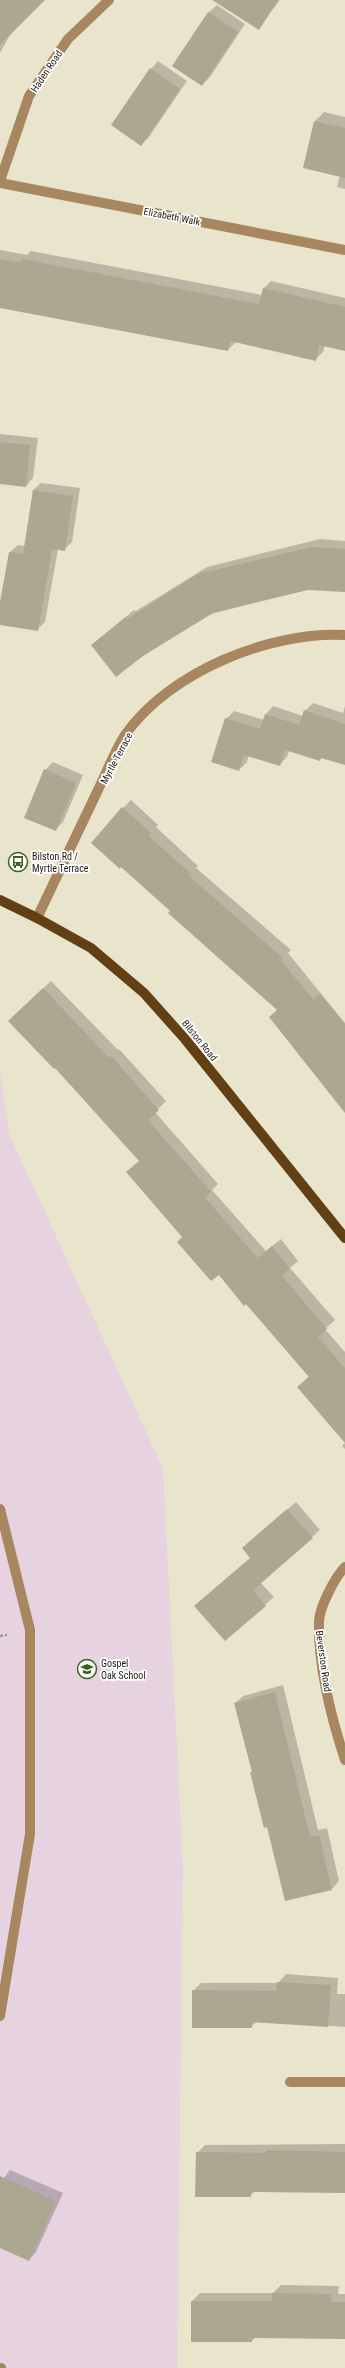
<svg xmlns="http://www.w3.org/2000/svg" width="345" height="2368" viewBox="0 0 345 2368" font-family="'Roboto Condensed',sans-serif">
<rect width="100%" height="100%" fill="#e9e4cc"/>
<path fill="#e7d2e0" d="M 0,1072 L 9,1134 L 163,1469 L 183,1869 L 177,2368 L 0,2368 Z"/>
<g fill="#0003">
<path d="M 0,0 L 43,0 L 12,31 L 0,53 Z"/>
<path d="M 233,0 L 280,0 L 258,29 Z"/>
<path d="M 217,5 L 245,24 L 210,77 L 202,85 L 174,66 L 209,12 Z"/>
<path d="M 158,61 L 187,81 L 149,137 L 141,145 L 151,69 Z"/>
<path d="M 324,112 L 345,117 L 345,189 L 337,187 L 340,175 L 304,167 L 315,121 Z"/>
<path d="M 0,250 L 27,255 L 31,251 L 262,295 L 264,288 L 271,281 L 345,298 L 345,350 L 325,345 L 323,352 L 315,360 L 236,342 L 228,350 L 0,307 Z"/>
<path d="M 0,434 L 38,438 L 33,478 L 26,486 L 0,483 Z"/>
<path d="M 41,483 L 80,488 L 72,542 L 64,550 L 58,549 L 45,622 L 37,630 L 0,624 L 0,607 L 10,552 L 18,545 L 25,546 L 33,490 Z"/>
<path d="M 320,539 L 345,541 L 345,591 L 307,589 L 92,645 L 134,610 L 136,611 L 207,567 Z"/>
<path d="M 313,703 L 343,713 L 345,706 L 345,762 L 323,757 L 319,760 L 289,751 L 287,757 L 279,765 L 249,755 L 247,762 L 239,770 L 226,719 L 234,711 L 264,720 L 266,714 L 273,706 L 303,716 L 305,711 Z"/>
<path d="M 53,762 L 83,775 L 63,822 L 55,830 L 45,770 Z"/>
<path d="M 131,800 L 158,825 L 156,827 L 198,866 L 196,868 L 291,950 L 288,953 L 345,1023 L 345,1112 L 293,1047 L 295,1045 L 278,1009 L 123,808 Z"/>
<path d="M 51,981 L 118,1050 L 119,1049 L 166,1101 L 155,1112 L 218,1184 L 212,1190 L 266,1251 L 281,1239 L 298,1261 L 290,1268 L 335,1320 L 325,1329 L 345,1352 L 345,1441 L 298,1387 L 309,1376 L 219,1273 L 184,1236 L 140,1161 L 55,1067 L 10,1021 Z"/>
<path d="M 345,1443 L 345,1449 L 342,1446 Z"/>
<path d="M 296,1502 L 320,1530 L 260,1582 L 274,1597 L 225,1640 L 251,1558 L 251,1541 Z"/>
<path d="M 283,1685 L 318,1830 L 327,1828 L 339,1881 L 332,1889 L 235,1703 L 243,1696 Z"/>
<path d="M 286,1974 L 338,1978 L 337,1994 L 345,1994 L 345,2027 L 257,2021 L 251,2027 L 193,1991 L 201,1983 L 278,1983 Z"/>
<path d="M 345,2144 L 345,2191 L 255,2191 L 250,2196 L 197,2153 L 205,2145 Z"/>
<path d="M 10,2170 L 63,2193 L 36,2252 L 29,2260 L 0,2247 L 0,2183 Z"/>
<path d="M 281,2285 L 339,2286 L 338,2294 L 345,2294 L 345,2338 L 256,2337 L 252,2341 L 192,2301 L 200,2293 L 273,2293 Z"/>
</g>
<g fill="#aca791">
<path d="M 0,0 L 45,0 L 0,45 Z"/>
<path d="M 212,0 L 278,0 L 259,30 Z"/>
<path d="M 208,12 L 238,32 L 202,86 L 172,66 Z"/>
<path d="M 150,68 L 180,89 L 141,146 L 111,125 Z"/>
<path d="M 314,121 L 345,128 L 345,178 L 303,168 Z"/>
<path d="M 0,259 L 21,263 L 22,259 L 259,304 L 263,288 L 345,307 L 345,351 L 319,345 L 316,361 L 230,341 L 228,351 L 0,308 Z"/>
<path d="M 0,442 L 30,445 L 26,487 L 0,484 Z"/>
<path d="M 33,490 L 73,496 L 65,551 L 52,549 L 38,631 L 0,625 L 0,602 L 9,552 L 23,554 Z"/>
<path d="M 312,547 L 345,549 L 345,592 L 308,590 L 213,613 L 143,656 L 116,677 L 91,645 L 126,617 L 127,619 L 198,574 Z"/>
<path d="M 304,710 L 345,724 L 345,765 L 321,758 L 320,761 L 285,750 L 280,766 L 244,755 L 239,771 L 211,762 L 225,718 L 260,729 L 265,714 L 299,725 Z"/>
<path d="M 44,769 L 76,783 L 56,831 L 24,818 Z"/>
<path d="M 122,807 L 151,833 L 149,836 L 191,874 L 189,876 L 283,958 L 281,961 L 313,999 L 320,994 L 345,1024 L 345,1113 L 269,1017 L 277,1010 L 168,913 L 170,911 L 121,867 L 120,869 L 91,843 Z"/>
<path d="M 43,988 L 109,1058 L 111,1056 L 159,1110 L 148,1120 L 211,1192 L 205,1198 L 258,1258 L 272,1246 L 290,1269 L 282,1276 L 327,1329 L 318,1337 L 345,1368 L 345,1443 L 297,1387 L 309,1377 L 246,1304 L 244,1306 L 219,1275 L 211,1281 L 177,1242 L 182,1237 L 126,1172 L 139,1161 L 55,1068 L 54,1069 L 8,1021 Z"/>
<path d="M 287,1509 L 313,1538 L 253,1590 L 266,1606 L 225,1641 L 194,1606 L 250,1558 L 242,1548 Z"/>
<path d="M 275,1692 L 310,1837 L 319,1835 L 332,1890 L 285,1901 L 267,1827 L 264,1828 L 250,1772 L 252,1772 L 234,1703 Z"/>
<path d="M 277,1982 L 331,1985 L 328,2027 L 252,2022 L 252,2028 L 192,2028 L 192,1990 L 276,1991 Z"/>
<path d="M 266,2150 L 345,2152 L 345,2193 L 251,2192 L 251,2197 L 195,2197 L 196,2152 L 266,2153 Z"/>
<path d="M 0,2176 L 56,2201 L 29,2261 L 0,2248 Z"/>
<path d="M 272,2293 L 331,2294 L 331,2302 L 345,2302 L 345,2339 L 252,2338 L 252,2342 L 191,2342 L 191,2301 L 272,2301 Z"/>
</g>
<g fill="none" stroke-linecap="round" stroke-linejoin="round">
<path stroke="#9f9b89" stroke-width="2.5" stroke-dasharray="3 2" stroke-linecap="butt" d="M 0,1636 L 7,1635"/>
<g stroke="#a78660" stroke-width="10">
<path d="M 0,1509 L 30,1630 L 30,1834 L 0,2016"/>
<path d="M 0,2368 L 1,2368"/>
</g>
<g stroke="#a78660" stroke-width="10">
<path d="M 0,181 L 29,96 L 68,39 L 109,0"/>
<path d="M 0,183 L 345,250"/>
<path d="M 37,918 C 57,876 77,834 97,792 C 106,774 114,752 125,735 C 169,672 270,631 345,635"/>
<path d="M 345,1567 C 335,1577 319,1608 319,1622 C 318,1668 331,1717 345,1760"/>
<path d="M 290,2082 L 345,2082"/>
</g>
<path stroke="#624013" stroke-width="10" d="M 0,900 L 37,918 L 91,948 L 144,993 L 185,1039 L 345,1238"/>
</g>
<defs>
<symbol id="bus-ring" viewBox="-11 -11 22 22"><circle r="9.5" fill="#fff" stroke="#3c621b" stroke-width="1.5"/><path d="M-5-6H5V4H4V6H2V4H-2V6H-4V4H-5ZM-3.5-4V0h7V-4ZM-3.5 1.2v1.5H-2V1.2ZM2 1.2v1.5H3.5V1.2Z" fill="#3c621b"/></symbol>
<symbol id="school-ring" viewBox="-11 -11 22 22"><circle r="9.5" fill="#fff" stroke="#3c621b" stroke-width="1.5"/><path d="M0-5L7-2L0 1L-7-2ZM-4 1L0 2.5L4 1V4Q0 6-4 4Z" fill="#3c621b"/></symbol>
</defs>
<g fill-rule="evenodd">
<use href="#bus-ring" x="7" y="851" width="22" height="22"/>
<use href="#school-ring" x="76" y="1658" width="22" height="22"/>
</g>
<g text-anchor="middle" stroke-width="3.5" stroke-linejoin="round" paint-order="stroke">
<g font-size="10" fill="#1c1a12" stroke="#fff">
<text transform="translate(46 71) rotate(-56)" y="4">Haden Road</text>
<text transform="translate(172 216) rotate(11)" y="4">Elizabeth Walk</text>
<text transform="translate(116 758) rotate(-62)" y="4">Myrtle Terrace</text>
<text transform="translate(200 1040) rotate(51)" y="4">Bilston Road</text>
<text transform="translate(324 1661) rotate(82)" y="4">Beverston Road</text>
</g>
<g font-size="10" fill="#1c1a12" stroke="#fff" text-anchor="start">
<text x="32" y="860">Bilston Rd /<tspan x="32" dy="12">Myrtle Terrace</tspan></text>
<text x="101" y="1667">Gospel<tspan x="101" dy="12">Oak School</tspan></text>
</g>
</g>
</svg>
